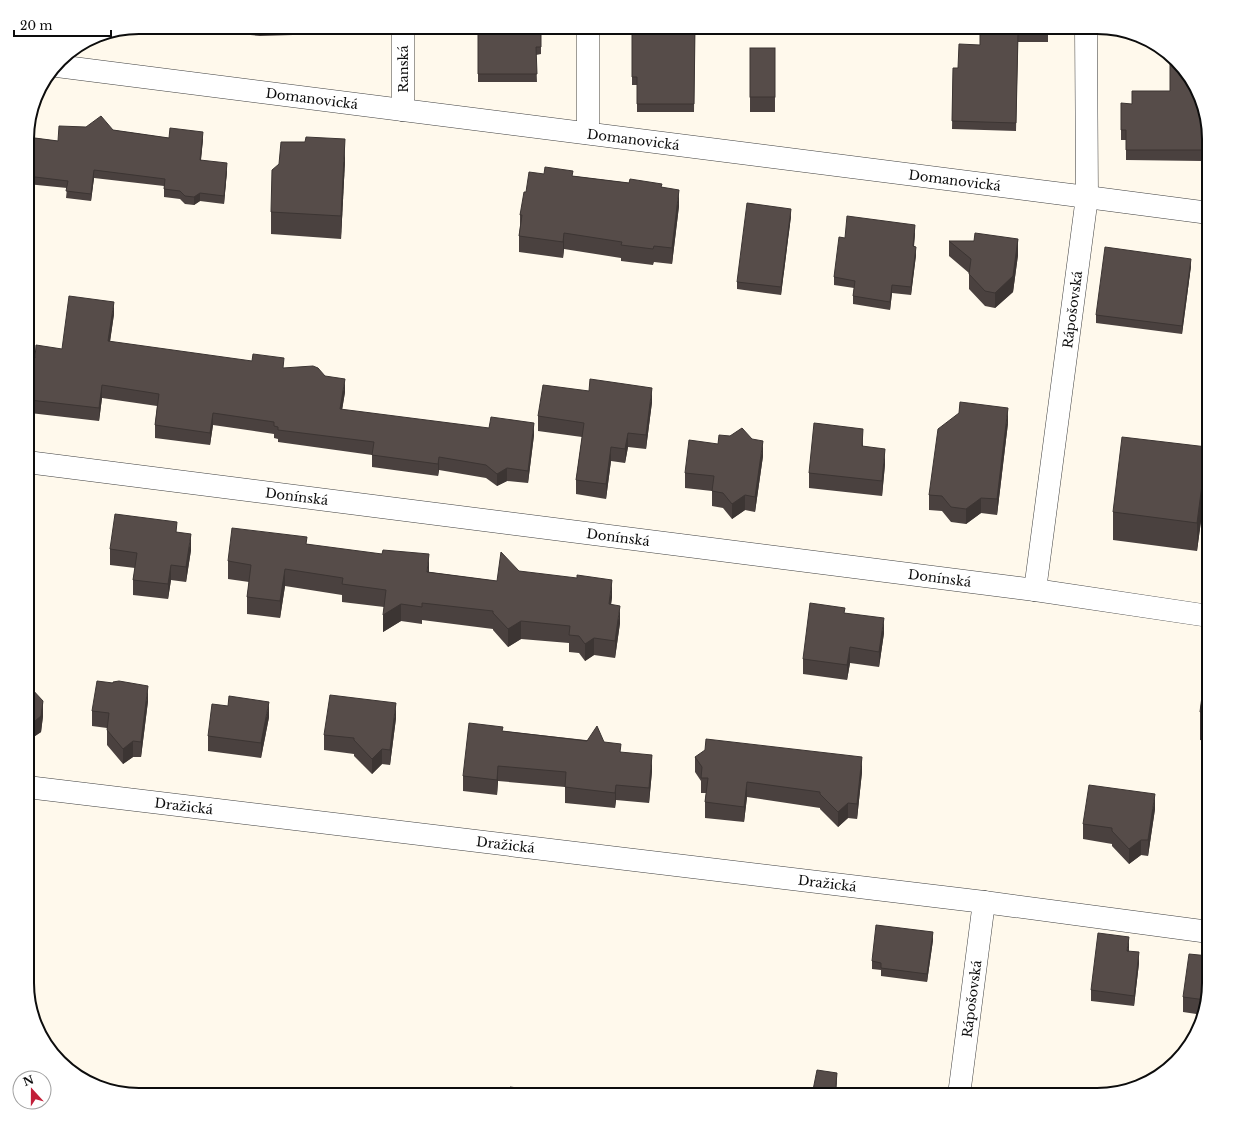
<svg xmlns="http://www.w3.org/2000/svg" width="1236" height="1122" viewBox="0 0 1236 1122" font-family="'Libre Baskerville',serif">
<rect width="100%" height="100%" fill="#fff9ec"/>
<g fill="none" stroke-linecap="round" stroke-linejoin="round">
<defs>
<g id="minor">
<path d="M 403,27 L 403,110"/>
<path d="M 588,27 L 588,133"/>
<path id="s1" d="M 57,66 L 1087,197 L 1209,213"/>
<path id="s2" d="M 27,462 L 1035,590 L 1209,616"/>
<path id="s3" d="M 1035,590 L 1087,197 L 1086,27"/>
<path id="s4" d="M 27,787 L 984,902 L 1209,932"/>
<path id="s5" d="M 959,1095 L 984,902"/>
</g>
</defs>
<use href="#minor" stroke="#404040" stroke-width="23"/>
<use href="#minor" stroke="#fff" stroke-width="22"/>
</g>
<g fill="#4a413f">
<path d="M 239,27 L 293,27 L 293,35 L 260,36 L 239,34 Z"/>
<path d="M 478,27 L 541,27 L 541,54 L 536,55 L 537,82 L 478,82 Z"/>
<path d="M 632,27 L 695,27 L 694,112 L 637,112 L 637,85 L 632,85 Z"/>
<path d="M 1048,27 L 1048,42 L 1018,42 L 1016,131 L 952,129 L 953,68 L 958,68 L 980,45 Z"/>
<rect x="750" y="48" width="25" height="64"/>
<path d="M 1121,103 L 1209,139 L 1209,187 L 1203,187 L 1203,161 L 1126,160 L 1126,140 L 1121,140 Z"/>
<path d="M 113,130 L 169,138 L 203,139 L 201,160 L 227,171 L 224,204 L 200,201 L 194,205 L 185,204 L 180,199 L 164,197 L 164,186 L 94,178 L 91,201 L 66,198 L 67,188 L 27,184 L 27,137 L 58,141 Z"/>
<path d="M 345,161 L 341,239 L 271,234 L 271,212 Z"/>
<path d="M 544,174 L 573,176 L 662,187 L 679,206 L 672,264 L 654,262 L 653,265 L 621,261 L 621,258 L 564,249 L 563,258 L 519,252 L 519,236 L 520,227 L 520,215 L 526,192 Z"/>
<path d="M 791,216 L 781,295 L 737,289 L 737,282 Z"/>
<path d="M 915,233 L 914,247 L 916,255 L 911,295 L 892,293 L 890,310 L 853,304 L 853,296 L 854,288 L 834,285 L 834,277 L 845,238 Z"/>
<path d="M 949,241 L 1018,255 L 1013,292 L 995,308 L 985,306 L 969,289 L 969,273 L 949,256 Z"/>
<path d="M 1191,266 L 1182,334 L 1096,323 L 1096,315 Z"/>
<path d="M 114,314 L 110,342 L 284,368 L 325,376 L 345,392 L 342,410 L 534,435 L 528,483 L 507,481 L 497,486 L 486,478 L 439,470 L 438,476 L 372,467 L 372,455 L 278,442 L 278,439 L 274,438 L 274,434 L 213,425 L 210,445 L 155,438 L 155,425 L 157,406 L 102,398 L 99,421 L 30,413 L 30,401 L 27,400 L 27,357 L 35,358 L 62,349 Z"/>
<path d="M 652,402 L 646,449 L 628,447 L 625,463 L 611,461 L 606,499 L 576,494 L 576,480 L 582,437 L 538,431 L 538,416 Z"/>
<path d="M 1008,423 L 997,515 L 981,513 L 966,524 L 951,522 L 942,511 L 929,510 L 929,495 Z"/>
<path d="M 763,456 L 755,512 L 745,510 L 732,519 L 723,508 L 712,506 L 712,491 L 685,488 L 685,473 Z"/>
<path d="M 885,464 L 882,496 L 809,488 L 809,473 Z"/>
<path d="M 1207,476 L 1197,551 L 1113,540 L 1113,512 Z"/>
<path d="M 177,532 L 191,550 L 186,582 L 171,580 L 168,599 L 133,595 L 133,580 L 135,568 L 110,565 L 110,549 Z"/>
<path d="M 307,544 L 429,572 L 497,581 L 519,571 L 612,597 L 611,604 L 620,623 L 615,658 L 594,655 L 585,661 L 579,653 L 569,652 L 569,643 L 521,639 L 508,647 L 493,630 L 493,629 L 422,620 L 422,624 L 401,621 L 383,632 L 384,607 L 342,602 L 342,595 L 285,586 L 280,618 L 247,614 L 247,597 L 249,582 L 228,579 L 228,561 Z"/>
<path d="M 845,613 L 884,633 L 879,667 L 850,663 L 847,680 L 803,674 L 803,659 Z"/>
<path d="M 1209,640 L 1209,741 L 1200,740 L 1200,712 Z"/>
<path d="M 27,674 L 32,689 L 43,716 L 41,732 L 35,736 L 34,743 L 27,742 Z"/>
<path d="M 148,701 L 141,757 L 133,757 L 123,764 L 107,745 L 107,728 L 92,726 L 92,711 Z"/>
<path d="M 269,717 L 261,758 L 208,751 L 208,736 Z"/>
<path d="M 396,718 L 390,765 L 382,764 L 372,774 L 354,756 L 354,754 L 324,750 L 324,735 Z"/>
<path d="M 503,731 L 604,742 L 652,771 L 649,803 L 616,800 L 615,808 L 565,803 L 565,787 L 498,781 L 497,795 L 463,791 L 463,776 Z"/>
<path d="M 695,757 L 862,772 L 857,819 L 848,818 L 838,827 L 820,809 L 820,808 L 747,797 L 744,822 L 705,818 L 705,802 L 706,793 L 701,793 L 701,781 L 695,772 Z"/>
<path d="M 1155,809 L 1148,856 L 1141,855 L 1129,864 L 1112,846 L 1112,844 L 1083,839 L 1083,824 Z"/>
<path d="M 933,940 L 927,982 L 881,976 L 881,970 L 872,969 L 872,961 Z"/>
<path d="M 1129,948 L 1129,951 L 1139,963 L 1134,1006 L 1091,1001 L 1091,990 Z"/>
<path d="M 1209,990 L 1203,1015 L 1183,1012 L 1183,997 Z"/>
</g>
<g fill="#3c3533">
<path d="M 203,132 L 203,139 L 200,168 L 200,160 Z"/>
<path d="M 345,139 L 345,161 L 341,239 L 341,216 Z"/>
<path d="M 227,163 L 227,171 L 224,204 L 224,196 Z"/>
<path d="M 94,170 L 94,178 L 91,201 L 91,194 Z"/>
<path d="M 679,190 L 679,206 L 672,264 L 672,248 Z"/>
<path d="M 200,193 L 200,201 L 194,205 L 194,197 Z"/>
<path d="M 791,209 L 791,216 L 781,295 L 781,287 Z"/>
<path d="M 915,225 L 915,233 L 913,254 L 913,246 Z"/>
<path d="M 564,233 L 564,249 L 563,258 L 563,242 Z"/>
<path d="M 1018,239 L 1018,255 L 1013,292 L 995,308 L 995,293 Z"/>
<path d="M 916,247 L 916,255 L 911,295 L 911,287 Z"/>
<path d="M 1191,259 L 1191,266 L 1182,334 L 1182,326 Z"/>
<path d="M 892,285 L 892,293 L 890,310 L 890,302 Z"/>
<path d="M 114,302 L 114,314 L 108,354 L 108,341 Z"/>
<path d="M 345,379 L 345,392 L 340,422 L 340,409 Z"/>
<path d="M 102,385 L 102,398 L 99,421 L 99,408 Z"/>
<path d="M 652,388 L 652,402 L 646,449 L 646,435 Z"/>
<path d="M 1008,408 L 1008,423 L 997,515 L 997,499 Z"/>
<path d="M 213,413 L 213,425 L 210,445 L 210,433 Z"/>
<path d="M 534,423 L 534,435 L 528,483 L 528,471 Z"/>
<path d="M 863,429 L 863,445 L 862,461 L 862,446 Z"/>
<path d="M 628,433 L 628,447 L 625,463 L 625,449 Z"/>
<path d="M 763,441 L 763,456 L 755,512 L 755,497 Z"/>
<path d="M 611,447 L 611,461 L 606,499 L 606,484 Z"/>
<path d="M 1207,447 L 1207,476 L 1197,551 L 1197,523 Z"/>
<path d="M 885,449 L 885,464 L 882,496 L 882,481 Z"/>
<path d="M 439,457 L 439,470 L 438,476 L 438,464 Z"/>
<path d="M 507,468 L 507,481 L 497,486 L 497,474 Z"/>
<path d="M 745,495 L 745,510 L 732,519 L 732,504 Z"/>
<path d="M 981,498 L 981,513 L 966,524 L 966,509 Z"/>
<path d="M 191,534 L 191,550 L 186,582 L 186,567 Z"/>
<path d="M 429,554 L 429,572 L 427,572 Z"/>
<path d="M 171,565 L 171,580 L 168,599 L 168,584 Z"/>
<path d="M 285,569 L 285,586 L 280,618 L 280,601 Z"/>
<path d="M 612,580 L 612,597 L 609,621 L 609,604 Z"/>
<path d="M 401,604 L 401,621 L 383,632 L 383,615 Z"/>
<path d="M 620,606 L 620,623 L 615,658 L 615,641 Z"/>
<path d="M 884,618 L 884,633 L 879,667 L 879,652 Z"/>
<path d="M 521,621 L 521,639 L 508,647 L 508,629 Z"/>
<path d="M 594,638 L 594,655 L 585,661 L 585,644 Z"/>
<path d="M 850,647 L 850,663 L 847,680 L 847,665 Z"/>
<path d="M 32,675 L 32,690 L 30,687 Z"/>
<path d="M 148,686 L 148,701 L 141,757 L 141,742 Z"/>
<path d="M 43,701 L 43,716 L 41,732 L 35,736 L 34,743 L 34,728 L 35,721 Z"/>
<path d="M 269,702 L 269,717 L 261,758 L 261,743 Z"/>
<path d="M 396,703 L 396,718 L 390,765 L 390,750 Z"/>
<path d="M 133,741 L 133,757 L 123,764 L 123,749 Z"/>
<path d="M 382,749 L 382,764 L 372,774 L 372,759 Z"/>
<path d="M 652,755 L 652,771 L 649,803 L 649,788 Z"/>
<path d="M 862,757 L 862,772 L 857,819 L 857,804 Z"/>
<path d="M 498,766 L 498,781 L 497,795 L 497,780 Z"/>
<path d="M 747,782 L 747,797 L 744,822 L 744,807 Z"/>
<path d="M 616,785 L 616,800 L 615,808 L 615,793 Z"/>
<path d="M 1155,794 L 1155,809 L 1148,856 L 1148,840 Z"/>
<path d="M 848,803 L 848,818 L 838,827 L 838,812 Z"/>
<path d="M 1141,840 L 1141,855 L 1129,864 L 1129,849 Z"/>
<path d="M 933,932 L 933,940 L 927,982 L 927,974 Z"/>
<path d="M 1129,937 L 1129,948 L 1127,962 L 1127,951 Z"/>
<path d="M 1139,952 L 1139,963 L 1134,1006 L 1134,996 Z"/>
<path d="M 837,1073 L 837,1081 L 836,1095 L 835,1095 Z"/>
</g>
<g fill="#564c49" stroke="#3c3533">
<path d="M 249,27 L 293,27 L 293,28 L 260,28 Z"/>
<path d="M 478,27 L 541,27 L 541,47 L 536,47 L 537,74 L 478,74 Z"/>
<path d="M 632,27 L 695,27 L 694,104 L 637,104 L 637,77 L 632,77 Z"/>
<path d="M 980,27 L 1048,27 L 1048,34 L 1018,34 L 1016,123 L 952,121 L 953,68 L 958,68 L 959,44 L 980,45 Z"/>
<rect x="750" y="48" width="25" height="49"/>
<path d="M 1170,56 L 1176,60 L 1200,96 L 1209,139 L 1209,176 L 1203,176 L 1203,150 L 1126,150 L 1126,130 L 1121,130 L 1121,103 L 1132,104 L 1132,91 L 1170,91 Z"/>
<path d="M 101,116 L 113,130 L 169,138 L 170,128 L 203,132 L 200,160 L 227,163 L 224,196 L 200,193 L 194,197 L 185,196 L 180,191 L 164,189 L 165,179 L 94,170 L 91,194 L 66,191 L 68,181 L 27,176 L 27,137 L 58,141 L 59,126 L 86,127 Z"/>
<path d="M 306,137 L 345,139 L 341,216 L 271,212 L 272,170 L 279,164 L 281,142 L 305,142 Z"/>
<path d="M 545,167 L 573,171 L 572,176 L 629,183 L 630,179 L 662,184 L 661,187 L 679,190 L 672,248 L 654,246 L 653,249 L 621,245 L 622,242 L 564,233 L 563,242 L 519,236 L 522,215 L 520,215 L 524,192 L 526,192 L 529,172 L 544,174 Z"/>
<path d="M 747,203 L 791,209 L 781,287 L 737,282 Z"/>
<path d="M 847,216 L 915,225 L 913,246 L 916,247 L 911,287 L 892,285 L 890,302 L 853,296 L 855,281 L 834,277 L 839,237 L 845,238 Z"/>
<path d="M 975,233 L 1018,239 L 1013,276 L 995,293 L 985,291 L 969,274 L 971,259 L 949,241 L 974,241 Z"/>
<path d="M 1105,247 L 1191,259 L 1182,326 L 1096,315 Z"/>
<path d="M 69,296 L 114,302 L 108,341 L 252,361 L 253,354 L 284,358 L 283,368 L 313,366 L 318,368 L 325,376 L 345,379 L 340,409 L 489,428 L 491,417 L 534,423 L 528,471 L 507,468 L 497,474 L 486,465 L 439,457 L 438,464 L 372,455 L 374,442 L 278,430 L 278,427 L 274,426 L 274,422 L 213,413 L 210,433 L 155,425 L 159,394 L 102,385 L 99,408 L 30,400 L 31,388 L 27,388 L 27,357 L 35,358 L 36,345 L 62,349 Z"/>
<path d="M 590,379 L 652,388 L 646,435 L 628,433 L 625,449 L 611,447 L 606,484 L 576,480 L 584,423 L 538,416 L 543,385 L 589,391 Z"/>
<path d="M 960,402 L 1008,408 L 997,499 L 981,498 L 966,509 L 951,507 L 942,496 L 929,495 L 938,429 L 959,413 Z"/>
<path d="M 814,423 L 863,429 L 862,446 L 885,449 L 882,481 L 809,473 Z"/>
<path d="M 742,428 L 752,439 L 763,441 L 755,497 L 745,495 L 732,504 L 723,493 L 712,491 L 714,476 L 685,473 L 689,440 L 718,444 L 719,435 L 730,436 Z"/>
<path d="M 1122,437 L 1207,447 L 1197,523 L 1113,512 Z"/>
<path d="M 115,514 L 177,522 L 176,532 L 191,534 L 186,567 L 171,565 L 168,584 L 133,580 L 137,553 L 110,549 Z"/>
<path d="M 232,528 L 307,537 L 306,544 L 382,554 L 383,550 L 429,554 L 427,572 L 497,581 L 501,552 L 519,571 L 577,578 L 577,575 L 612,580 L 609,604 L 620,606 L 615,641 L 594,638 L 585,644 L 579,636 L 569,635 L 570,626 L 521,621 L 508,629 L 493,613 L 493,611 L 422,603 L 422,607 L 401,604 L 383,615 L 386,590 L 342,584 L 343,578 L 285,569 L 280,601 L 247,597 L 251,565 L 228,561 Z"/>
<path d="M 810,603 L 845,608 L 844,613 L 884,618 L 879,652 L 850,647 L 847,665 L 803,659 Z"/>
<path d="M 1209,640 L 1209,713 L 1200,712 Z"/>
<path d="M 27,674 L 32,675 L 30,687 L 43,701 L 41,716 L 35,721 L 34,728 L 27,727 Z"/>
<path d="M 97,681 L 113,683 L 113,682 L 119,681 L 148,686 L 141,742 L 133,741 L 123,749 L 107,730 L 109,713 L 92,711 Z"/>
<path d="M 330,695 L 396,703 L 390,750 L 382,749 L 372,759 L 354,740 L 354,738 L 324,735 Z"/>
<path d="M 229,696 L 269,702 L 261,743 L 208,736 L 212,704 L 228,706 Z"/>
<path d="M 469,723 L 503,727 L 502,731 L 587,741 L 597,726 L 604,742 L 621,744 L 620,752 L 652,755 L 649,788 L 616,785 L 615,793 L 565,787 L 566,772 L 498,766 L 497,780 L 463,776 Z"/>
<path d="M 706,739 L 862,757 L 857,804 L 848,803 L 838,812 L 820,794 L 820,792 L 747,782 L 744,807 L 705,802 L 708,778 L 701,778 L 702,767 L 695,757 L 705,750 Z"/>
<path d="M 1089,785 L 1155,794 L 1148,840 L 1141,840 L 1129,849 L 1112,831 L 1112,828 L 1083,824 Z"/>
<path d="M 876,925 L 933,932 L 927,974 L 881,968 L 881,963 L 872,961 Z"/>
<path d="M 1098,933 L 1129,937 L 1127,951 L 1139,952 L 1134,996 L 1091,990 Z"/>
<path d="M 1189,954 L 1209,956 L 1209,990 L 1206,1000 L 1183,997 Z"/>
<path d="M 817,1070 L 837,1073 L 835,1095 L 812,1095 Z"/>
<path d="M 510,1087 L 548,1092 L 548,1090 L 573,1093 L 573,1095 L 476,1095 L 476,1090 L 509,1094 Z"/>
<path d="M 999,1088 L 1039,1093 L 1039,1095 L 998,1095 Z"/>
</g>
<g text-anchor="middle" stroke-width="4" stroke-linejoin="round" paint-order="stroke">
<g font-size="13" fill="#0d0d0d" stroke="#fff">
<text transform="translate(403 69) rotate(-90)" y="5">Ranská</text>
<text dy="5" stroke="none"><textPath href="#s1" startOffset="257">Domanovická</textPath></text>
<text dy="5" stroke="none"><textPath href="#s1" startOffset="581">Domanovická</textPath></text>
<text dy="5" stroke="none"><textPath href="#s1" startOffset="905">Domanovická</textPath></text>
<text dy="5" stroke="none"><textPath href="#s3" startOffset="283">Rápošovská</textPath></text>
<text dy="5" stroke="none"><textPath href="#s2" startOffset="272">Donínská</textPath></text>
<text dy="5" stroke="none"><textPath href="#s2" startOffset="596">Donínská</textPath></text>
<text dy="5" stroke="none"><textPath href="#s2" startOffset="920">Donínská</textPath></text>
<text dy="5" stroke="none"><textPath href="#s4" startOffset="158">Dražická</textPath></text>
<text dy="5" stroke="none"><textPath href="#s4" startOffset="482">Dražická</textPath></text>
<text dy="5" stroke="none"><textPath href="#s4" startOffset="806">Dražická</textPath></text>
<text dy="5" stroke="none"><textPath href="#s5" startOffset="97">Rápošovská</textPath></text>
</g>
</g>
<path d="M0 0H1236V1122H0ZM139 34H1097A105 105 0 0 1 1202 139V983A105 105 0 0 1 1097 1088H139A105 105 0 0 1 34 983V139A105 105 0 0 1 139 34Z" fill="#fff" fill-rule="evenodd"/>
<path fill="none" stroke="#0d0d0d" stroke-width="2" d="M139 34H1097A105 105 0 0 1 1202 139V983A105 105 0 0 1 1097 1088H139A105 105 0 0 1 34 983V139A105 105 0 0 1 139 34Z"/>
<g transform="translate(32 1090) rotate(339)"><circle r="19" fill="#ffffff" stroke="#9e9e9e"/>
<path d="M0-3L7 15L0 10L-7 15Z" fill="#c21f39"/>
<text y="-6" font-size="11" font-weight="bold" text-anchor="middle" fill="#0d0d0d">N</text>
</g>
<path d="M14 30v6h97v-6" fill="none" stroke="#0d0d0d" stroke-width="2"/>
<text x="20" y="30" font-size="12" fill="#0d0d0d" stroke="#ffffff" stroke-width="3" paint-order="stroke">20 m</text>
</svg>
